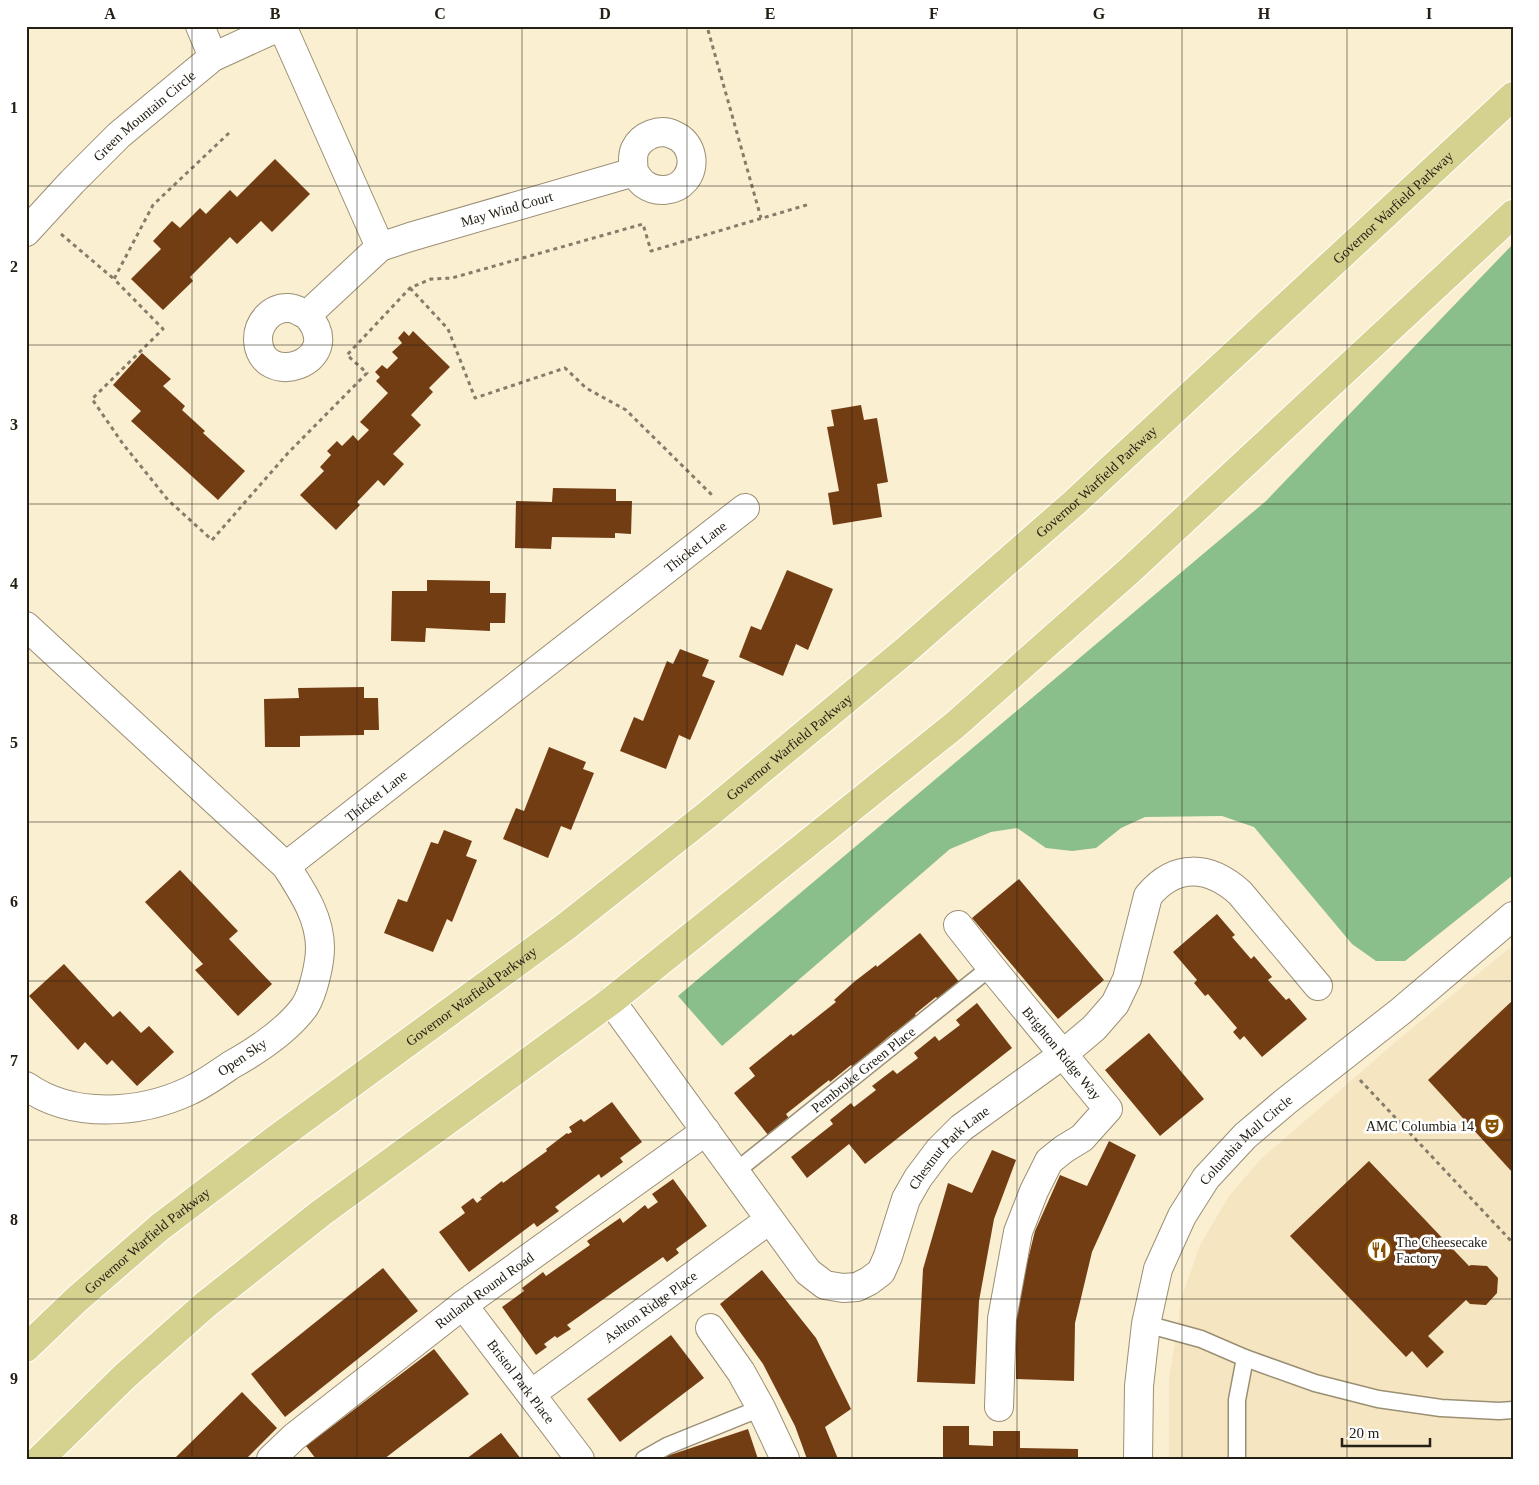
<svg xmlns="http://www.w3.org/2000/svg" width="1539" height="1485" viewBox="0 0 1539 1485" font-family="'Times New Roman',serif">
<rect width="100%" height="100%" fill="#fbefd2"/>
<path fill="#f5e5c1" d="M 1513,945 L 1513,1459 L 1169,1459 L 1169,1380 L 1182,1296 L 1200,1245 L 1229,1196 L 1260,1160 L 1399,1039 Z"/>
<path fill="#8abe8a" d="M 1513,244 L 1513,875 L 1405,961 L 1376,961 L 1352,944 L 1254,827 L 1222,816 L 1145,817 L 1121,828 L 1096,848 L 1072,851 L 1046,848 L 1017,828 L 991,832 L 950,849 L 722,1046 L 678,996 L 1266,501 Z"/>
<g fill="#733d14">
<path d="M 275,159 L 310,194 L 272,232 L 261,221 L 237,244 L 230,237 L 190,277 L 193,281 L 163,310 L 131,279 L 161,249 L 153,241 L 172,221 L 180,228 L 200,208 L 206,214 L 230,190 L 237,197 Z"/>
<path d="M 404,331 L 409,336 L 413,331 L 450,367 L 429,388 L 433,392 L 411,415 L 421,425 L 393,454 L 404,464 L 384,486 L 378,480 L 357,502 L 360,505 L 336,530 L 300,495 L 324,471 L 320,467 L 331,455 L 327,451 L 337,441 L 342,446 L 353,435 L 358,441 L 369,430 L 360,422 L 388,393 L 376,381 L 380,377 L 375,372 L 382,365 L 387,369 L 398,358 L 392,352 L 402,343 L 398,338 Z"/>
<path d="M 142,353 L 171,379 L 163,386 L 185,406 L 182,410 L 205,431 L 203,433 L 245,471 L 218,500 L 131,421 L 141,411 L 113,385 Z"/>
<path d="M 861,405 L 864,420 L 877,418 L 888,482 L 877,484 L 882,517 L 833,525 L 828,493 L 839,491 L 827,427 L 834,426 L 831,410 Z"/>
<path d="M 553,488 L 616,489 L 616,501 L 632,501 L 631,534 L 615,533 L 615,538 L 552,537 L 551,549 L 515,548 L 516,501 L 552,502 Z"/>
<path d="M 787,570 L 833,589 L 808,650 L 796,644 L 783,676 L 739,657 L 751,626 L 761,630 Z"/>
<path d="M 427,580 L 490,581 L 490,593 L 506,593 L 505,623 L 490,623 L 490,631 L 426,628 L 425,642 L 391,641 L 392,591 L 427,591 Z"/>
<path d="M 680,649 L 709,660 L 702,676 L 715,681 L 690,740 L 679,735 L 666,769 L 620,751 L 634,717 L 643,721 L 667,661 L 673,664 Z"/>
<path d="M 364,687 L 364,698 L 378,698 L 379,730 L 364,730 L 364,735 L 300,736 L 300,747 L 265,747 L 264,699 L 299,698 L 298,688 Z"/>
<path d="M 549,747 L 586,762 L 583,769 L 594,773 L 571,830 L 561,826 L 548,858 L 503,839 L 516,808 L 524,811 Z"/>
<path d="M 444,830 L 472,841 L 466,856 L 477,860 L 452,922 L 447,919 L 433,952 L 384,933 L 398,899 L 407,902 L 431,842 L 438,844 Z"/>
<path d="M 180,870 L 238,931 L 229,939 L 272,984 L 238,1016 L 195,970 L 203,964 L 145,902 Z"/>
<path d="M 1019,879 L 1104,980 L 1058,1019 L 972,918 Z"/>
<path d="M 1217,914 L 1235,935 L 1232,937 L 1251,959 L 1254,956 L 1272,977 L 1268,980 L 1286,1000 L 1289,998 L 1307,1019 L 1262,1057 L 1244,1036 L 1240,1040 L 1233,1032 L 1237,1028 L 1208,994 L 1205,996 L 1194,983 L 1197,980 L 1173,952 Z"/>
<path d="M 920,933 L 960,983 L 938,999 L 936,997 L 915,1014 L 917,1017 L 896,1033 L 894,1032 L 853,1067 L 851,1065 L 830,1082 L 829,1080 L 786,1114 L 790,1120 L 769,1136 L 734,1093 L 755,1076 L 749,1068 L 791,1034 L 793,1036 L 836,1002 L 834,1000 L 854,982 L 876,965 L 877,967 Z"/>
<path d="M 64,964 L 113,1017 L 120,1011 L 141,1033 L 149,1026 L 174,1052 L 137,1086 L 112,1060 L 107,1065 L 85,1042 L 78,1050 L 29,996 Z"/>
<path d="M 1513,1000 L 1513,1173 L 1428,1080 Z"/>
<path d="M 977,1003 L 1012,1048 L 865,1164 L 849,1144 L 807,1178 L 791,1157 L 833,1124 L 830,1120 L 851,1103 L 854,1107 L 876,1090 L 872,1086 L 893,1070 L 897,1074 L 918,1058 L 914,1053 L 935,1036 L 939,1041 L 960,1025 L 956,1020 Z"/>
<path d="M 1149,1033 L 1204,1099 L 1160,1136 L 1105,1070 Z"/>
<path d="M 612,1102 L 642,1142 L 620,1158 L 623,1162 L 601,1178 L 599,1174 L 555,1207 L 559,1211 L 537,1227 L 534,1223 L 469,1272 L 439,1232 L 465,1213 L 461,1207 L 473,1198 L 477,1203 L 482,1199 L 480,1198 L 502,1181 L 503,1183 L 547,1151 L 546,1149 L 567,1133 L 568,1134 L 572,1132 L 569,1127 L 581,1119 L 584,1122 Z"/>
<path d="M 1109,1141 L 1136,1155 L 1092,1252 L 1075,1323 L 1074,1381 L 1016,1379 L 1016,1307 L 1035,1231 L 1060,1175 L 1087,1186 Z"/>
<path d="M 992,1150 L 1016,1160 L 994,1219 L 979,1301 L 975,1384 L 917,1382 L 923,1269 L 948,1183 L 972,1193 Z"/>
<path d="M 1369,1161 L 1469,1266 L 1471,1265 L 1487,1266 L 1498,1278 L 1497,1293 L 1486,1305 L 1470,1304 L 1466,1300 L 1428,1336 L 1444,1352 L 1427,1368 L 1412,1351 L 1406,1357 L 1290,1236 Z"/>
<path d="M 673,1179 L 707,1226 L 676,1249 L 679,1253 L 667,1262 L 663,1257 L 567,1325 L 571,1329 L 557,1338 L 555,1336 L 544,1344 L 547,1347 L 536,1355 L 502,1307 L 524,1291 L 522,1288 L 543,1272 L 546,1276 L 590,1245 L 587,1241 L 620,1218 L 623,1223 L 645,1205 L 648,1209 L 658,1202 L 652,1194 Z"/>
<path d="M 383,1268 L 418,1311 L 285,1417 L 251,1374 Z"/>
<path d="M 762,1270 L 816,1338 L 851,1409 L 825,1427 L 838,1459 L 807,1459 L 795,1426 L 763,1364 L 720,1304 Z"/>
<path d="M 671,1335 L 704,1378 L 620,1442 L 587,1399 Z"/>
<path d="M 434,1349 L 469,1394 L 384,1459 L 316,1459 L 306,1446 Z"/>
<path d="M 242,1392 L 277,1428 L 246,1459 L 174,1459 Z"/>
<path d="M 943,1426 L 969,1426 L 969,1445 L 993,1446 L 993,1431 L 1020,1431 L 1020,1448 L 1078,1449 L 1078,1459 L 943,1459 Z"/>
<path d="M 748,1429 L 758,1459 L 661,1459 L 661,1458 Z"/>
<path d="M 501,1433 L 521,1459 L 466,1459 Z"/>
</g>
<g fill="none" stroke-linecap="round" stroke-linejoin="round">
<defs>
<g id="lane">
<path id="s1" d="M 735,1172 L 991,967"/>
<path d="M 1146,1324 L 1201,1339 L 1245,1358 L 1315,1383 L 1378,1399 L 1441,1408 L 1499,1411 L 1513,1410"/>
<path d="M 644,1459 L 667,1446 L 761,1408"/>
<path d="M 1237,1459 L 1237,1400 L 1245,1358"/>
</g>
<g id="street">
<path d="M 200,26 L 213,57"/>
<path d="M 282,26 L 380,247"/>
<path id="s2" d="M 26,232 L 72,182 L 119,135 L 190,76 L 213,57 L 281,26"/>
<path id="s3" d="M 307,315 C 349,363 259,391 258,339 C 258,323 271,307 289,308 C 295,308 302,313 307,315 L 380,247 L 410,237 L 634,172 C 637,176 640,181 644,184 C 656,193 675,192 685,180 C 697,166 692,142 674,135 C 660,128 642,135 635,149 C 632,156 633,164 634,172"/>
<path d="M 26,626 L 286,866 C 302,891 320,917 320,948 C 320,964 313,993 305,1006 C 288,1030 256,1051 231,1065 C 218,1074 204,1084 189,1091 C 140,1114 72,1119 26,1086"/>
<path id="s4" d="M 286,866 L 745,508"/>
<path id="s5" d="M 958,925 L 991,967 L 1108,1109 L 1082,1138 L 1064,1149 L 1049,1161 L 1034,1191 L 1018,1232 L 1002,1319 L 999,1407"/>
<path id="s6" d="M 611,1001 L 808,1272 L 825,1285 L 843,1288 L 857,1287 L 869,1281 L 881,1272 L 888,1256 L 906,1199 L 918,1178 L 939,1150 L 961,1128 L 1062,1055 L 1094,1028 L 1115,1004 L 1127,979 L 1148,896 C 1175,863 1209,865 1240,893 L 1318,986"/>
<path id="s7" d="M 463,1305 L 580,1459"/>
<path d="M 710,1328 L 741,1372 L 761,1408 L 785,1459"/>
<path id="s8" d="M 531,1394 L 769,1220"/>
<path id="s9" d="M 271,1459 L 294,1437 L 463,1305 L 706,1131"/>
<path id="s10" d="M 1138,1459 L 1139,1386 L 1146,1324 L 1158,1269 L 1182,1216 L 1206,1178 L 1245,1136 L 1285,1102 L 1401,1011 L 1513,916"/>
</g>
<g id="primary">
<path id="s11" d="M 26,1348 L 76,1300 L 160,1227 L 276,1139 L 564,928 L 707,815 L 906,650 L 1074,503 L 1513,96"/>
<path d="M 40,1459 L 125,1376 L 205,1305 L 321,1213 L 611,1001 L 955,725 L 1128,572 L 1513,214"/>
</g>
</defs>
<use href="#lane" stroke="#9b8f74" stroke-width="19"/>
<use href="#street" stroke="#9b8f74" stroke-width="30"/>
<use href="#primary" stroke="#fff" stroke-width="30"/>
<g stroke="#857d6a" stroke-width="3" stroke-dasharray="4 4" stroke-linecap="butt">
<path d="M 708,30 L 761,218"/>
<path d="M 229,133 L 153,205 L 114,279 L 163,329 L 92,399 L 123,444 L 168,500 L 212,540 L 288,453 L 367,373 L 347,355 L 410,288 L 431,279 L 452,278 L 643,224 L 651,251 L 810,204"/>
<path d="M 61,234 L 114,279"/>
<path d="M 410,288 L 448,329 L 475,398 L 565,368 L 586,388 L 626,410 L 714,497"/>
<path d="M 1360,1080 L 1513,1243"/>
</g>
<use href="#lane" stroke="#fff" stroke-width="16"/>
<use href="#street" stroke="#fff" stroke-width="28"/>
<use href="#primary" stroke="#d5d18f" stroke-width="28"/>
</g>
<path fill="none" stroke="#252015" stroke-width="1" stroke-opacity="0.55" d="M 192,26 L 192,1459M 357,26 L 357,1459M 522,26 L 522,1459M 687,26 L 687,1459M 852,26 L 852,1459M 1017,26 L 1017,1459M 1182,26 L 1182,1459M 1347,26 L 1347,1459M 26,186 L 1513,186M 26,345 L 1513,345M 26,504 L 1513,504M 26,663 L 1513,663M 26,822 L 1513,822M 26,981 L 1513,981M 26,1140 L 1513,1140M 26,1299 L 1513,1299"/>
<defs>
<symbol id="theatre-ring" viewBox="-11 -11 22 22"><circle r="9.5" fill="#fff" stroke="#875100" stroke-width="1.5"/><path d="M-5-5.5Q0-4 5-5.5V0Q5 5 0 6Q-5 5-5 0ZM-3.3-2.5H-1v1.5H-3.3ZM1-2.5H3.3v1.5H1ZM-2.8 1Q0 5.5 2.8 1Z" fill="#875100"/></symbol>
<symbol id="restaurant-ring" viewBox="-11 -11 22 22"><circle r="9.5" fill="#fff" stroke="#875100" stroke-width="1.5"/><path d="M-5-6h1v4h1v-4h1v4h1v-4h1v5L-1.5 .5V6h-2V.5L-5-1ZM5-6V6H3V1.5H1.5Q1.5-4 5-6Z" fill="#875100"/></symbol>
</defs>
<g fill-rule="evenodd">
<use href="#theatre-ring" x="1478" y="1112" width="28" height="28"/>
<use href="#restaurant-ring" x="1365" y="1236" width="28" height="28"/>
</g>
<g text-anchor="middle" stroke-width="5" stroke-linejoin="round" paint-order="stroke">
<g font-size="14" fill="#252015" stroke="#fff">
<text dy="5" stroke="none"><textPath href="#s2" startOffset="166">Green Mountain Circle</textPath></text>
<text dy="5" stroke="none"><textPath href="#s11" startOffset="1782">Governor Warfield Parkway</textPath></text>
<text dy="5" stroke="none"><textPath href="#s3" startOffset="419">May Wind Court</textPath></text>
<text dy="5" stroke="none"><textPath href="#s11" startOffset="1378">Governor Warfield Parkway</textPath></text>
<text dy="5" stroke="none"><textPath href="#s4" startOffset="519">Thicket Lane</textPath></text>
<text dy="5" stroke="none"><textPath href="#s11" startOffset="972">Governor Warfield Parkway</textPath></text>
<text dy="5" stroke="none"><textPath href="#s4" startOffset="114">Thicket Lane</textPath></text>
<text dy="5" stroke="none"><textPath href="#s11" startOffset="568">Governor Warfield Parkway</textPath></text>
<text dy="5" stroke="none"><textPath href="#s5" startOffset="165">Brighton Ridge Way</textPath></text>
<text transform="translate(242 1057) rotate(-34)" y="5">Open Sky</text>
<text dy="5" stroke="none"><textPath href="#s1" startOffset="164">Pembroke Green Place</textPath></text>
<text dy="5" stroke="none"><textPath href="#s10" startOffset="350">Columbia Mall Circle</textPath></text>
<text dy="5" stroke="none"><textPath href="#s6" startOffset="562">Chestnut Park Lane</textPath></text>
<text dy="5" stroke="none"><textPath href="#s11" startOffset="162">Governor Warfield Parkway</textPath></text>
<text dy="5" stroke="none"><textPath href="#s9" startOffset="272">Rutland Round Road</textPath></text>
<text dy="5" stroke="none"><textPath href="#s8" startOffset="148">Ashton Ridge Place</textPath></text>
<text dy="5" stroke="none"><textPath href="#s7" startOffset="96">Bristol Park Place</textPath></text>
</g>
<g font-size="14" fill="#252015" stroke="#fff" text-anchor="end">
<text x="1474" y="1131">AMC Columbia 14</text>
<text x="1396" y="1247" text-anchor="start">The Cheesecake<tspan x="1396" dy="16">Factory</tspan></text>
</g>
</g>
<rect width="1539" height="1485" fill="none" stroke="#ffffff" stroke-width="55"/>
<path d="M1342 1438v8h88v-8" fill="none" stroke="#252015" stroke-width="2.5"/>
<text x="1349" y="1438" font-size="15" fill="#252015" stroke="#ffffff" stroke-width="4" paint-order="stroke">20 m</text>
<rect x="28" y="28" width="1484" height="1430" fill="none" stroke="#252015" stroke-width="2"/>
<g font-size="16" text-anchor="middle" font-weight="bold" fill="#252015">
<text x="110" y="19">A</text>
<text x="275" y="19">B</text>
<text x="440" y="19">C</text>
<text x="605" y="19">D</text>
<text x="770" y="19">E</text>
<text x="934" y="19">F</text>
<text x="1099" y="19">G</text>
<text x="1264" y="19">H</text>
<text x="1429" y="19">I</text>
<text x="14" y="113">1</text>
<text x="14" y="272">2</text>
<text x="14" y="430">3</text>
<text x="14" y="589">4</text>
<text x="14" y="748">5</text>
<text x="14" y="907">6</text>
<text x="14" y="1066">7</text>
<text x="14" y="1225">8</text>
<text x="14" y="1384">9</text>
</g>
</svg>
